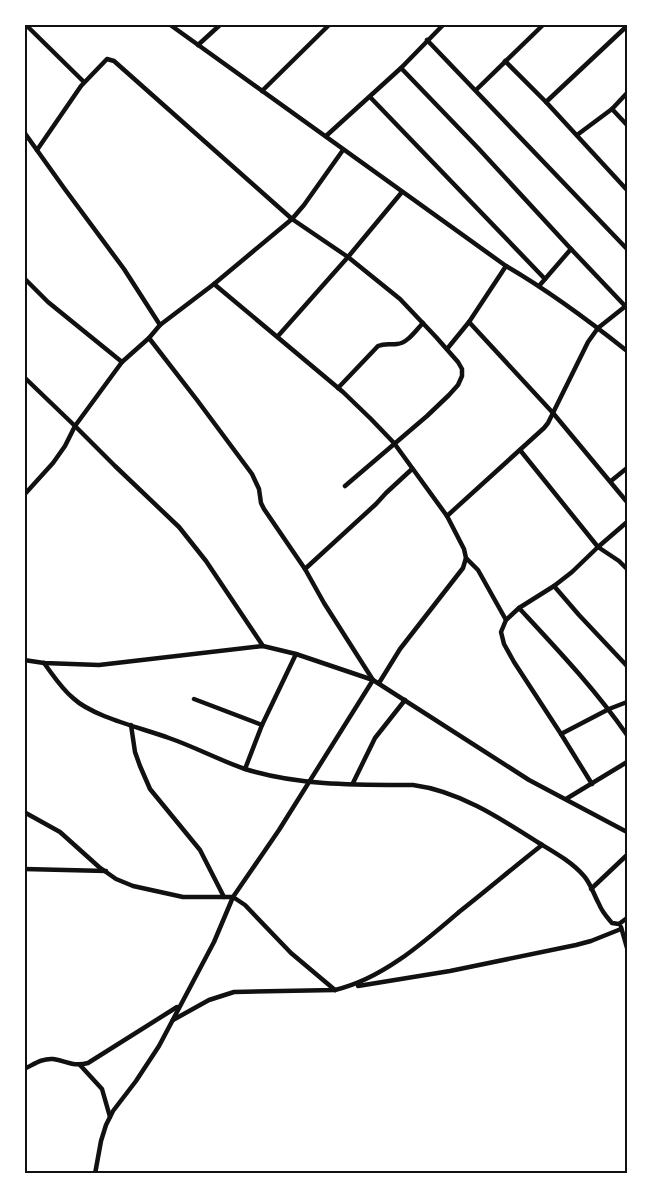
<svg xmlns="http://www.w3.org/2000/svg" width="651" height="1198" viewBox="0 0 651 1198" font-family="'Exo 2',sans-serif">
<rect width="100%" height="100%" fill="#fff"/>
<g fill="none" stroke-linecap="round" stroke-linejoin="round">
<g stroke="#111" stroke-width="4.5">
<path d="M 25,24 L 84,82"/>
<path d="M 169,24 L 506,266 C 549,291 588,320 627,351"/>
<path d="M 427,40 L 627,249"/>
<path d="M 198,45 L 221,24"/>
<path d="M 505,61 L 546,102 L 627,190"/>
<path d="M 401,68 L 478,148 L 571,249 L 627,308"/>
<path d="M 476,90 L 544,24"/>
<path d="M 262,91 L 330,24"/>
<path d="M 370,97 L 545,279"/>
<path d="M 546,102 L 627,26"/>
<path d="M 612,109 L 627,125"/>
<path d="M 24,132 L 64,188 L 124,269 L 160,325"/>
<path d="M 577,135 L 612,109 L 627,93"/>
<path d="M 326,136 L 401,68 L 444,24"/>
<path d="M 37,150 L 81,86 L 107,59 L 114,61 L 292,219 L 348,257 L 400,299 L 436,337 L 458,362 L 462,369 L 462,376 L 458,385 L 449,395 L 427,416 L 345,486"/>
<path d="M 24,278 L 48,302 L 122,362"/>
<path d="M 214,284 L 343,392 L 371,419 L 394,443 L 447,516 L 464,549 L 466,558 L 463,568 L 400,649 L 379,683"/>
<path d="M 539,286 L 571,249"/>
<path d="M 469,322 L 553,413 L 627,502"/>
<path d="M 278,336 L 348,257 L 402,192"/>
<path d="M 447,349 L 469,322 L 506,266"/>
<path d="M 24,377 L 75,426 L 115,466 L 179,527 L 206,561 L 263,646"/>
<path d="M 338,388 L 378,346 C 385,343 390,345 397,344 C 408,343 416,330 423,323"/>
<path d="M 520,450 L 598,547 L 619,561 L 627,569"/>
<path d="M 611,481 L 627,468"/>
<path d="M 24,495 L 53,463 L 65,446 L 75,426 L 122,362 L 149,338 L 160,325 L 214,284 L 292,219 L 304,205 L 343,150"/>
<path d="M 447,516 L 544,428 L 548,423 L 588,342 L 598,328 L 627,305"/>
<path d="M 466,558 L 478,570 L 506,620"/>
<path d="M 305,569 L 376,504 L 386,493 L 412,469"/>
<path d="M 554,586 L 579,615 L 627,666"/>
<path d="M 519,608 C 557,649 595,689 627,735"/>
<path d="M 24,660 L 44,663 L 99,665 L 263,646 L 296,654 L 373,680 L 529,780 L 627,832"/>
<path d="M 44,663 C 53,675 61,688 73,698 C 93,717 142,728 169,738 C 195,747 219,760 245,769 C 299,786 357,785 413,785 C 459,791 500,818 539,843 C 554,852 572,862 584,876 C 591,884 594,895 599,904 C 602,912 607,917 612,923 L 619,924 L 627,918"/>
<path d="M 194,699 L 262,725"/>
<path d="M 131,725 L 135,752 L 140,766 L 150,789 L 200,850 L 224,897"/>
<path d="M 561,734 L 609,709 L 627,702"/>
<path d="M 245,769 L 262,725 L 296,654"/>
<path d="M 353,783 L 375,738 L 405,700"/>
<path d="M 592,784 L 561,734 L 514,662 L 504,644 L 501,632 L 506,620 L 519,608 L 554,586 L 572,572 L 598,547 L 627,522"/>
<path d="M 566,799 L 627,762"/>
<path d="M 24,812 L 60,832 L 99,867 L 116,879 L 133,886 L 183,897 L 233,897 L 245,905 L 291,953 L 335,990"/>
<path d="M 24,869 L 106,871"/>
<path d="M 591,889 L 627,855"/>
<path d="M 621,927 L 627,948"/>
<path d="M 358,986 L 450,971 L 576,945 L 591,941 L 621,929"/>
<path d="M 173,1020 L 209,1000 L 234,992 L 335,990 C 382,979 423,943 459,912 C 487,890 514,867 542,845"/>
<path d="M 80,1065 L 102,1089 L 110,1117"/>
<path d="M 24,1069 C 33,1065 42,1058 53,1059 C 67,1061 73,1067 88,1063 L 177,1007"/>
<path d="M 95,1174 L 101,1141 L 106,1125 L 113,1111 L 136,1081 L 159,1046 L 214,942 L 233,897 L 279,830 L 373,680 L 324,603 L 305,569 L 264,509 L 261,503 L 259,489 L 252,474 L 197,400 L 149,338"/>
</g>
</g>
<rect width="651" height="1198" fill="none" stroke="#ffffff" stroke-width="51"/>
<rect x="26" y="26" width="600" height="1146" fill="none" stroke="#111" stroke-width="2"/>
</svg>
